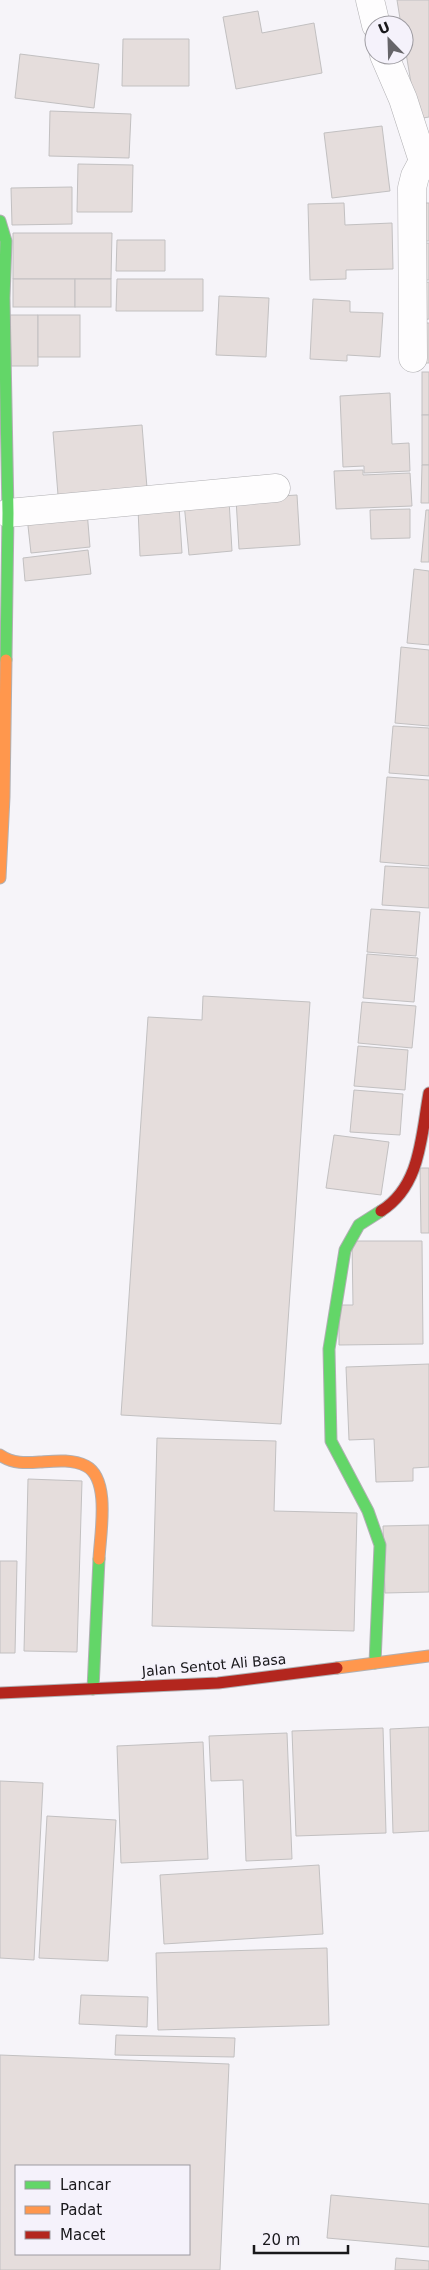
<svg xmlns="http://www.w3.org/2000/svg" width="429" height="2270" viewBox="0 0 429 2270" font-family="'DejaVu Sans',sans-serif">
<rect width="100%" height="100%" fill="#f6f4f9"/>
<g fill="#e5dddc" stroke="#c2c0c1" fill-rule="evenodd">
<path d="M 397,0 L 429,0 L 429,117 L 417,119 L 404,41 L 404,25 L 401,25 Z"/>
<path d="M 258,11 L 262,33 L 314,23 L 322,73 L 236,89 L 223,17 Z"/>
<path d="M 123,39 L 189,39 L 189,86 L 122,86 Z"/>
<path d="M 20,54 L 99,64 L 94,108 L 15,98 Z"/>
<path d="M 50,111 L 131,114 L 129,158 L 49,156 Z"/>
<path d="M 382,126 L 390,191 L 332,198 L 324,133 Z"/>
<path d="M 78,164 L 133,165 L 132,212 L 77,212 Z"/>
<path d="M 72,187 L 72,224 L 12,225 L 11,188 Z"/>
<path d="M 344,203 L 345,225 L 392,223 L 393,269 L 346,270 L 346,279 L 310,280 L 308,204 Z"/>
<path d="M 415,203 L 429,203 L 429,241 L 416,241 Z"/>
<path d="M 13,233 L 112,233 L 111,279 L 13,279 Z"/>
<path d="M 117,240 L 165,240 L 165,271 L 116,271 Z"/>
<path d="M 429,243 L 429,280 L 417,280 L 416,244 Z"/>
<rect x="13" y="279" width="62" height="28"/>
<rect x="75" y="279" width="36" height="28"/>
<path d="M 117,279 L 203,279 L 203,311 L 116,311 Z"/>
<path d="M 429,282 L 429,319 L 421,320 L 420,283 Z"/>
<path d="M 219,296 L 269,298 L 266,357 L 216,355 Z"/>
<path d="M 313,299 L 350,301 L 350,312 L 383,313 L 380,357 L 347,355 L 347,361 L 310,359 Z"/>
<path d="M 10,315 L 38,315 L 38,366 L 11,366 Z"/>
<rect x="38" y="315" width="42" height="42"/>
<path d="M 420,323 L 429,323 L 429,363 L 422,363 Z"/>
<rect x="422" y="372" width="7" height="43"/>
<path d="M 390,393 L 392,444 L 409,443 L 410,471 L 364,473 L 364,466 L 343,467 L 340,396 Z"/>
<rect x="422" y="415" width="7" height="50"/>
<path d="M 142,425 L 147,488 L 58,495 L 53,432 Z"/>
<path d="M 422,465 L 429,465 L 429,503 L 421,503 Z"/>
<path d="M 363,470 L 363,475 L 410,473 L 412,506 L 336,509 L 334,471 Z"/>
<path d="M 297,495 L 300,545 L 239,549 L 236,499 Z"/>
<path d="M 229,500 L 232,551 L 189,555 L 184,503 Z"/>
<path d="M 179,506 L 182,553 L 140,556 L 138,508 Z"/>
<path d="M 410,509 L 410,538 L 371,539 L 370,510 Z"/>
<path d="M 426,510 L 429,510 L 429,562 L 421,562 Z"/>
<path d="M 87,511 L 90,547 L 31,553 L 27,517 Z"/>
<path d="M 88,550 L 91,574 L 25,581 L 23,558 Z"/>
<path d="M 414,569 L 429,571 L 429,645 L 407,643 Z"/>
<path d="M 401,647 L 429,650 L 429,726 L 395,723 Z"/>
<path d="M 393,726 L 429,728 L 429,776 L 389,773 Z"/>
<path d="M 387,777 L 429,780 L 429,866 L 380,862 Z"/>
<path d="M 385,866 L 429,868 L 429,908 L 382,905 Z"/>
<path d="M 371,909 L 420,912 L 416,956 L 367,952 Z"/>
<path d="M 367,954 L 418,958 L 414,1002 L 363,998 Z"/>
<path d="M 203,996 L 310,1002 L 281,1424 L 121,1415 L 148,1017 L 202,1020 Z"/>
<path d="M 362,1002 L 416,1006 L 412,1048 L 358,1043 Z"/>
<path d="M 358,1046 L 408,1050 L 405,1090 L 354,1086 Z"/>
<path d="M 354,1090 L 403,1094 L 400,1135 L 350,1132 Z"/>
<path d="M 334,1135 L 389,1142 L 381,1195 L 326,1188 Z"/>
<path d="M 420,1168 L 429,1168 L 429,1233 L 421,1233 Z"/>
<path d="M 352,1241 L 422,1241 L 423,1344 L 339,1345 L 339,1305 L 353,1305 Z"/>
<path d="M 429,1364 L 429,1467 L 413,1468 L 413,1481 L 376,1482 L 374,1439 L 349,1440 L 346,1367 Z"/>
<path d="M 157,1438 L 276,1441 L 274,1511 L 357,1513 L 354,1631 L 152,1626 Z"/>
<path d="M 28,1479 L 82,1481 L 77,1652 L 24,1651 Z"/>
<path d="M 429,1525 L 429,1592 L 385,1593 L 383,1526 Z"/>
<path d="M 0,1561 L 17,1561 L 15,1653 L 0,1653 Z"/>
<path d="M 429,1727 L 429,1831 L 393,1833 L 390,1729 Z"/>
<path d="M 383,1728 L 386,1833 L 296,1836 L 292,1731 Z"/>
<path d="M 287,1733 L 292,1859 L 246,1861 L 243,1780 L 211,1781 L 209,1736 Z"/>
<path d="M 203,1742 L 208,1859 L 121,1863 L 117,1746 Z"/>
<path d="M 0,1781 L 43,1783 L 34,1960 L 0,1958 Z"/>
<path d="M 47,1816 L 116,1820 L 108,1961 L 39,1958 Z"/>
<path d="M 319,1865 L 323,1934 L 164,1944 L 160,1875 Z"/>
<path d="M 327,1948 L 329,2025 L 158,2030 L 156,1953 Z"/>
<path d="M 81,1995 L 148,1997 L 147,2027 L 79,2024 Z"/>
<path d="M 116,2035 L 235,2038 L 234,2057 L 115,2055 Z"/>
<path d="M 0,2055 L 229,2064 L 220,2270 L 0,2270 ZM 16,2166 L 189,2166 L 189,2254 L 16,2254 Z"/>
<path d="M 331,2195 L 429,2204 L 429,2247 L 327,2238 Z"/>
<path d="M 396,2258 L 429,2261 L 429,2270 L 395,2270 Z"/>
</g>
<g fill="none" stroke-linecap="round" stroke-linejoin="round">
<defs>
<g id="street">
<path d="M 370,0 L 376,25"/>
<path d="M 384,55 L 403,99 L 423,161"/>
<path d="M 413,358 L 412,188 L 415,176 L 423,161 L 429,161"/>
<path d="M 8,513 L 276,488"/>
</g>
<g id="fast">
<path d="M 0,221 L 6,241 L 4,298 L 8,513 L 6,660"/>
<path d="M 375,1663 L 380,1545 L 368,1511 L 331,1441 L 329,1349 L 345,1250 L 359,1225 L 381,1211"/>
<path d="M 93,1689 L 99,1559"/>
</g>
<g id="slow">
<path d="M 0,878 L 4,797 L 6,660"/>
<path d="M 0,1455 C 13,1464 26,1463 40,1462 C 55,1461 72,1459 86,1466 C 111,1479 100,1535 99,1559"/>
<path d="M 337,1668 L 429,1656"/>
</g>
<g id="jam">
<path d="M 381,1211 C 421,1186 421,1136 429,1093"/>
<path d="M 0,1693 L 218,1683 L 337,1668"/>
</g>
</defs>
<use href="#street" stroke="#b1b0b3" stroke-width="29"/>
<use href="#fast" stroke="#b1b0b3" stroke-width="13"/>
<use href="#slow" stroke="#b1b0b3" stroke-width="13"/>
<use href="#jam" stroke="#b1b0b3" stroke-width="13"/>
<use href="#street" stroke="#fefdfe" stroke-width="28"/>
<use href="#fast" stroke="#63d668" stroke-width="11"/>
<use href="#slow" stroke="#ff974d" stroke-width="11"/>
<use href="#jam" stroke="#b3261e" stroke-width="11"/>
</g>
<g text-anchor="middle" stroke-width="4" stroke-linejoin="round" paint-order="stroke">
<g font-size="14" fill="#19181b" stroke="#f5f2fb">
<text transform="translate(214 1665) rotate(-5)" y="5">Jalan Sentot Ali Basa</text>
</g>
</g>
<rect x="15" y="2165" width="175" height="90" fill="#f5f2fb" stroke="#9d9ba1"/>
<rect x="25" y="2181" width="25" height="8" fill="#63d668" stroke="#9d9ba1"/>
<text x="60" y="2190" font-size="15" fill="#19181b">Lancar</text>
<rect x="25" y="2206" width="25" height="8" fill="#ff974d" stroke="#9d9ba1"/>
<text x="60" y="2215" font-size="15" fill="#19181b">Padat</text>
<rect x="25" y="2231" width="25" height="8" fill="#b3261e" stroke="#9d9ba1"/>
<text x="60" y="2240" font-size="15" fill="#19181b">Macet</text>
<g transform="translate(389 40) rotate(337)"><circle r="24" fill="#f5f2fb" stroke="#9d9ba1"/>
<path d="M0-4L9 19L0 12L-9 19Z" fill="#666569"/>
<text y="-8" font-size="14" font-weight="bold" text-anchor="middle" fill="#19181b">U</text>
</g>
<path d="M254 2245v8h94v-8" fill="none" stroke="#19181b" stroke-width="2.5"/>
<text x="262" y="2245" font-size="15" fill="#19181b" stroke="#f5f2fb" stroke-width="4" paint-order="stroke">20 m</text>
</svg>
